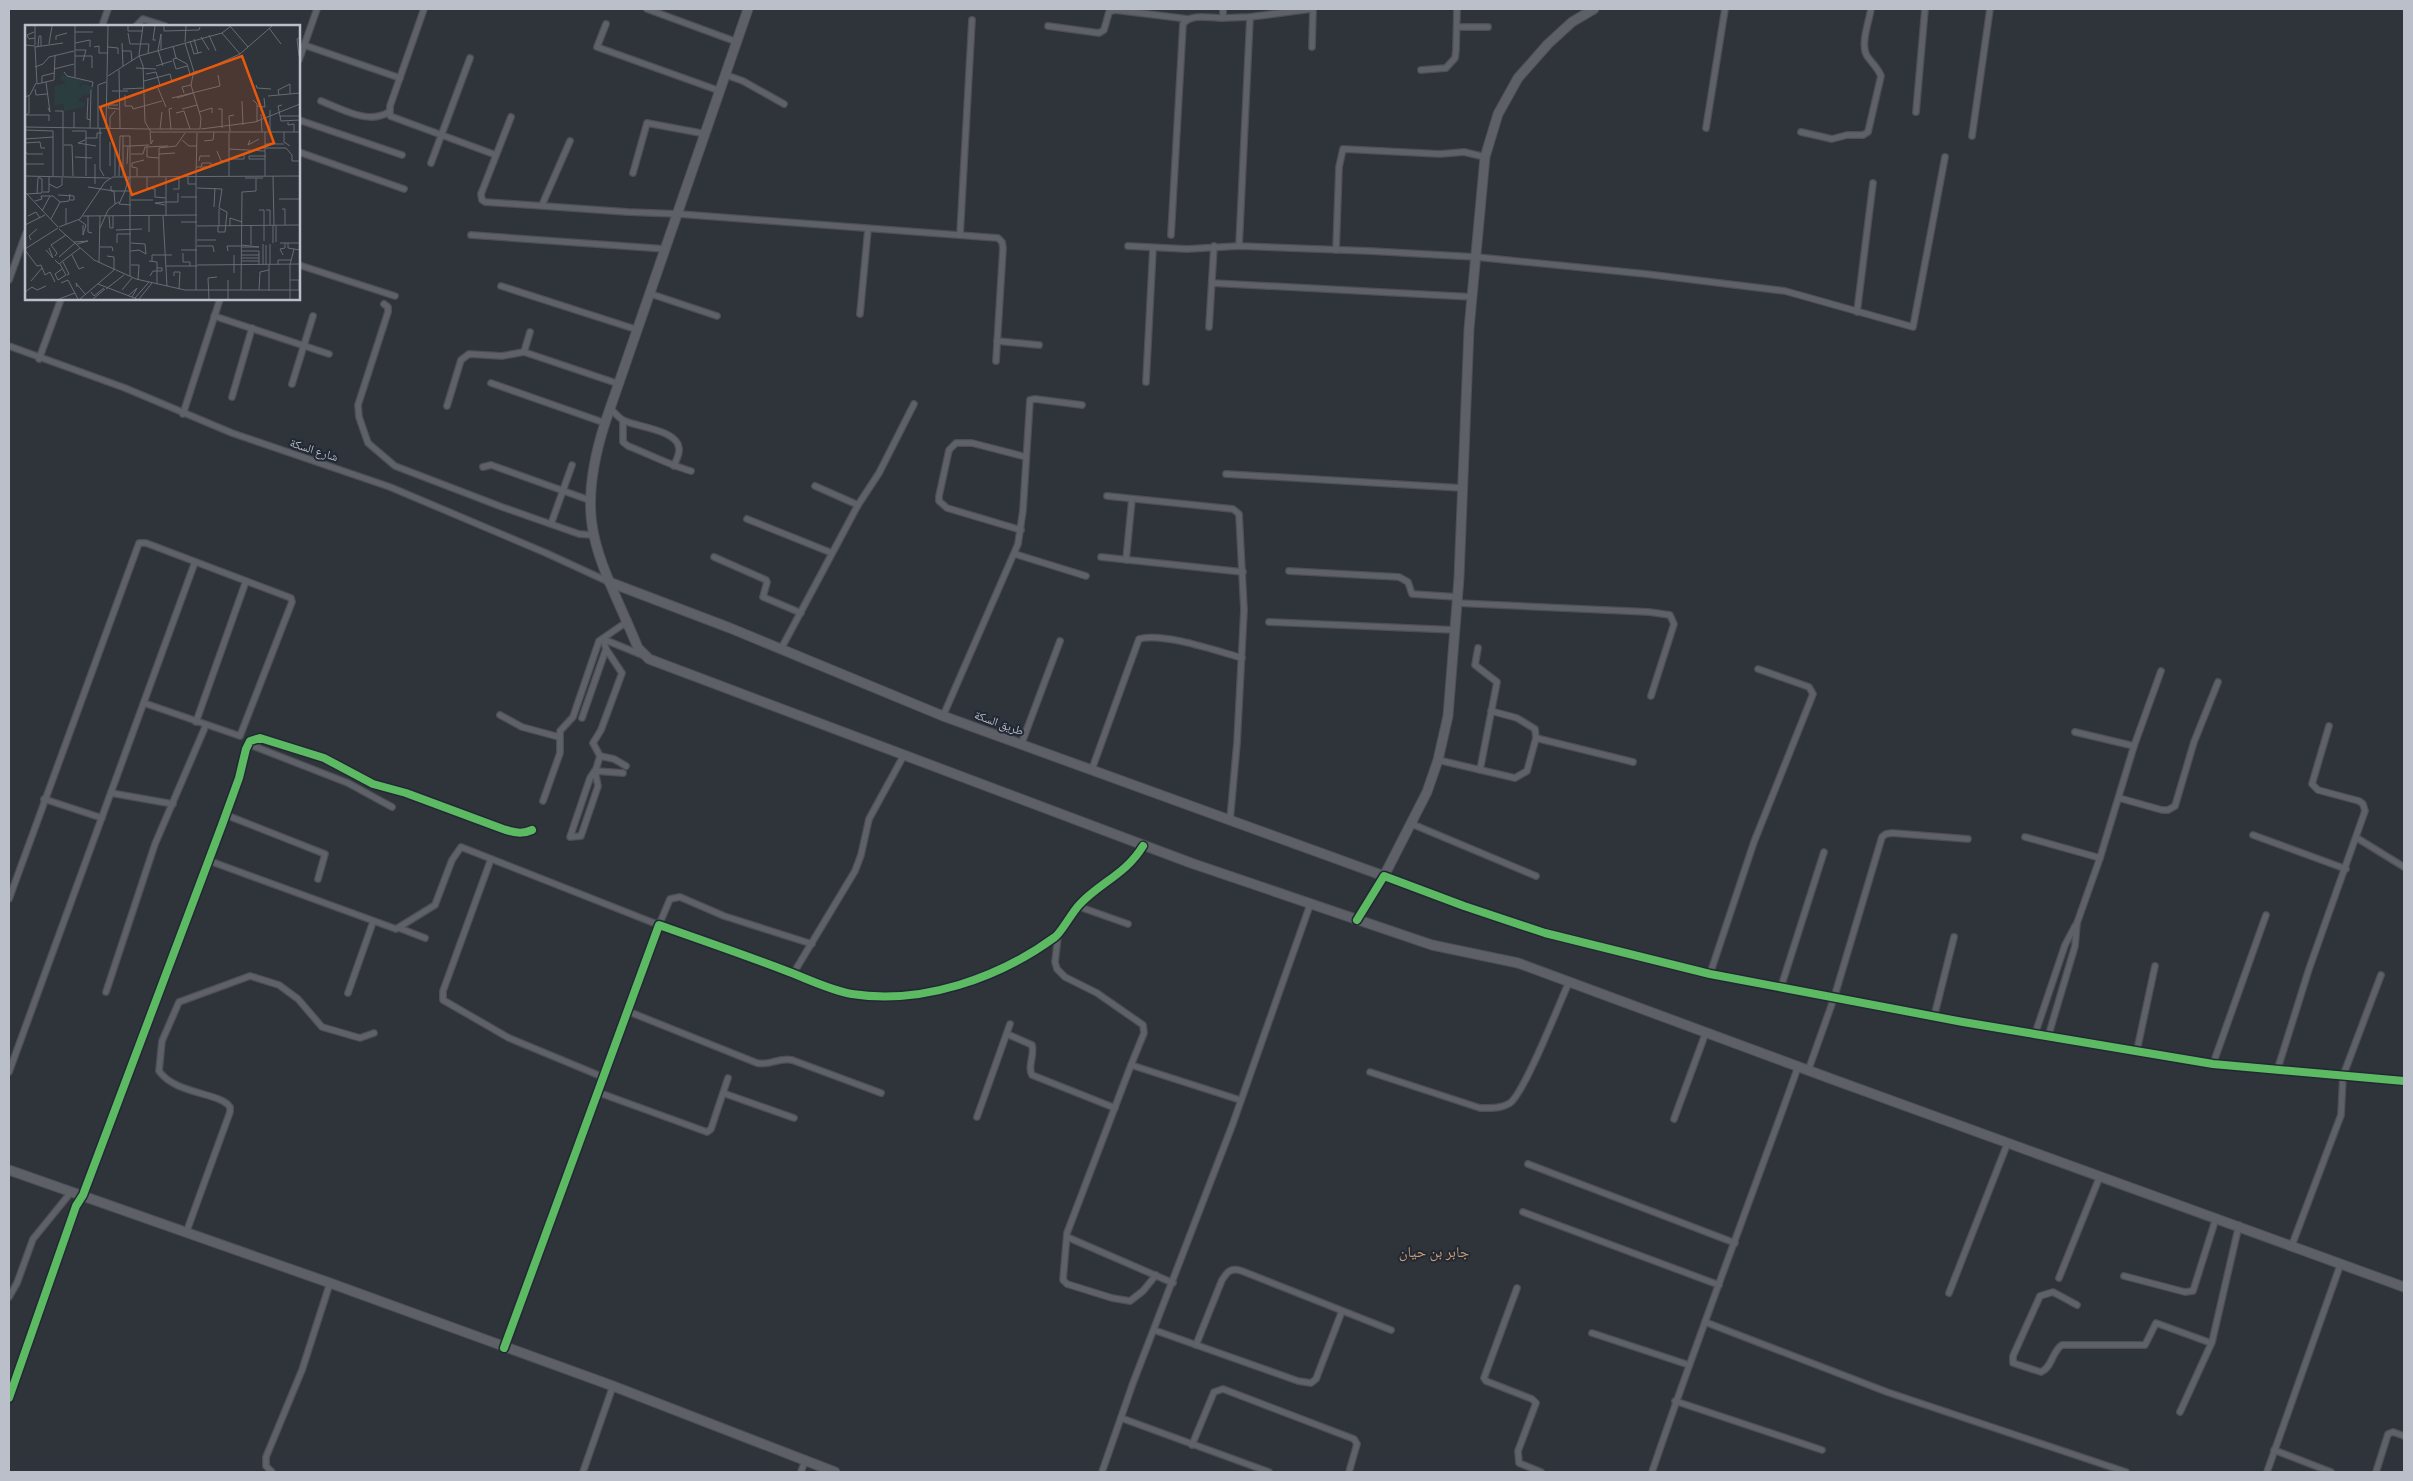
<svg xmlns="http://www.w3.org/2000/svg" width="2413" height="1481" viewBox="0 0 2413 1481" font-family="'Titillium Web','Noto Naskh Arabic',sans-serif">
<rect width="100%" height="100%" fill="#2f333a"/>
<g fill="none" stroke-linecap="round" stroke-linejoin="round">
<defs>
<g id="minor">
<path d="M 424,9 L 390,106 L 390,116 L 496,155"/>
<path d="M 647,9 L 737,42"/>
<path d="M 1223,9 L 1223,18 L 1250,17 L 1311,9"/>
<path d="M 606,24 L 597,47 L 720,91"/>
<path d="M 102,26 L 108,9"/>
<path d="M 136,26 L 143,19 L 165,26"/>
<path d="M 1048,26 L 1099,33 L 1104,30 L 1109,12 L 1115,10 L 1188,19"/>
<path d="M 1457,27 L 1488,27"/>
<path d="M 304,45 L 400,78"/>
<path d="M 1312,47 L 1313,9"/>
<path d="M 299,60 L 317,9"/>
<path d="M 1421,70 L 1446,68 L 1455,58 L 1456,50 L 1457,9"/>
<path d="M 726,75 L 743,81 L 784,104"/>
<path d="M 321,101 C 342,109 368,125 389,112"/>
<path d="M 1916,112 L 1925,9"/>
<path d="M 511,117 L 481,194 L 482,200 L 485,202 L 628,212 L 679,214 L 998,238 L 1002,242 L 1003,248 L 996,361"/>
<path d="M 299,120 L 402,155"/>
<path d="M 1706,128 L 1725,9"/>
<path d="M 1801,132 L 1832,139 L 1847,135 L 1863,135 L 1868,132 L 1881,76 C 1878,68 1872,63 1867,56 C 1860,44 1869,22 1871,9"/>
<path d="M 1972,136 L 1990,9"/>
<path d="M 299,152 L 404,189"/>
<path d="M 431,163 L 470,58"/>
<path d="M 633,173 L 647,123 L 706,134"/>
<path d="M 542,205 L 570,141"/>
<path d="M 471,235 L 666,249"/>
<path d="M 960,235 L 972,20"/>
<path d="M 1171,235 L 1183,24 C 1190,13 1211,18 1223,18"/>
<path d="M 1128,246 L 1187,249 L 1239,246 L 1370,251 L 1476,257 L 1646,274 L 1785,291 L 1913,327 L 1945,157"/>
<path d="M 1239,246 L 1250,17"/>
<path d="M 1336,250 L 1339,167 L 1343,149 L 1440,154 L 1464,152 L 1485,157"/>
<path d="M 299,265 L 395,296"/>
<path d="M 9,280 L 26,233"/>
<path d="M 1212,283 L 1473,297"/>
<path d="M 501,286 L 638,330"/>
<path d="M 651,294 L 717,316"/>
<path d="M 384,304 L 388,307 L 388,312 L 358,405 L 359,417 L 368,443 L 395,466 L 502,507 L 579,534 L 592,535"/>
<path d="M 1857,312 L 1873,183"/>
<path d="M 860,314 L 868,229"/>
<path d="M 214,316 L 329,354"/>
<path d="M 1209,327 L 1214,246"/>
<path d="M 997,341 L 1039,345"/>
<path d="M 9,346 L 125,388 L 232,433 L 390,487 L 546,553 L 609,582"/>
<path d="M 524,352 L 530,332"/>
<path d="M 39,359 L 61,299"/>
<path d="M 1146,382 L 1153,248"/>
<path d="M 491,383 L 605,423"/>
<path d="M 292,384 L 313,316"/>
<path d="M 232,397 L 252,328"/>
<path d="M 447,406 L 461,360 L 469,354 L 502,356 L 524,352 L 619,384"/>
<path d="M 610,408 C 615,413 619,419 625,421 C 638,427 677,430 679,448 C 680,454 676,460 674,466"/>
<path d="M 183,414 L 220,299"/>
<path d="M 623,421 L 623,442 L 628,446 C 649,454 669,465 691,471"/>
<path d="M 483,467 L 491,465 L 589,500"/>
<path d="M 1226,474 L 1462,488"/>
<path d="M 815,486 L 858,505"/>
<path d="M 1107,496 L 1233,509 L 1239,514 L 1244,610 L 1237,743 L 1230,820"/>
<path d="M 747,519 L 832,553"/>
<path d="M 551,524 L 572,465"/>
<path d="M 1021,530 L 947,508 L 939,501 L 939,496 L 949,450 L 956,443 L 972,443 L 1026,457"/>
<path d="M 1015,554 L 1086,576"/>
<path d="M 714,557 L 766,580 L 767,582 L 763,597 L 801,613"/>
<path d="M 1101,557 L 1243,572"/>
<path d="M 1126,560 L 1132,499"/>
<path d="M 1289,571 L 1399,577 L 1408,582 L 1412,594 L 1458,597"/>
<path d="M 1457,603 L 1649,612 L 1670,615 L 1674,624 L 1651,696"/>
<path d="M 1269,622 L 1456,630"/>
<path d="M 603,639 L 642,655"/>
<path d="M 1478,648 L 1475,665 L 1497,682 L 1480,770"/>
<path d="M 781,649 L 858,505 L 879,473 L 914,404"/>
<path d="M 1491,711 L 1517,718 L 1535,729 L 1536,738"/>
<path d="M 500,715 L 522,727 L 559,737"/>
<path d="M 943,716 L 1018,544 L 1023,510 L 1030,400 L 1035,399 L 1082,405"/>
<path d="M 582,718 L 606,649"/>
<path d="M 196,722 L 246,581"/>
<path d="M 2075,732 L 2134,746"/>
<path d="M 248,744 L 348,783 L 392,807"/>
<path d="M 1021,745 L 1060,641"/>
<path d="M 600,756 L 614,759 L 626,766"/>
<path d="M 1438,760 L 1515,778 L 1527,771 L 1536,738 L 1633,762"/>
<path d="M 1092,769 L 1139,639 C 1162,632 1217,651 1242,658"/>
<path d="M 595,771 L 598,786 L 581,836 L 570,837 L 590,778 L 596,769 L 600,756 L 593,743 L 601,730 L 622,673 L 606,649 L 603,639"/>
<path d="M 595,771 L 623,773"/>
<path d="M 111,793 L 173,804"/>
<path d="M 2119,798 L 2162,810 L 2168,810 L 2175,806 L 2194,742 L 2218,682"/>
<path d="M 44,799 L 102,818"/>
<path d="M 543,801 L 560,753 L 560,731 L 573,717 L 599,641 L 628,621"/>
<path d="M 226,815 L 325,854 L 318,879"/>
<path d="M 1412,824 L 1536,876"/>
<path d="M 2253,835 L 2346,869"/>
<path d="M 2025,837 L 2100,858"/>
<path d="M 2357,838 L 2404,867"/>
<path d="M 491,859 L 443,991 L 443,1000 L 509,1038 L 603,1077"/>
<path d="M 207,860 L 396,929 L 435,905 L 452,860 L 461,847 L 659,925 L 670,899 L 680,897 L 724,916 L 812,944"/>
<path d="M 9,899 L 139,543 L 146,543 L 291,598 L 292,602 L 240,736 L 144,703"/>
<path d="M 1077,906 L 1128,924"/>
<path d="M 1357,920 L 1384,876"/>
<path d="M 399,928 L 425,938"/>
<path d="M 1058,936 L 1055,962 L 1057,969 L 1065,977 L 1097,993 L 1143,1025 L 1144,1033 L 1131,1065 L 1240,1100"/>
<path d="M 793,974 L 855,871 L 861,855 L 869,819 L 904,755"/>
<path d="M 1710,974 L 1754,842 L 1813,694 L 1809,687 L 1758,669"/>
<path d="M 1781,987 L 1824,852"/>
<path d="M 106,992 L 155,844 L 206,725"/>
<path d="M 348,993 L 373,922"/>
<path d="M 627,1011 L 757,1063 C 772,1066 778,1057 792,1060 L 881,1093"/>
<path d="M 1934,1017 L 1954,937"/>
<path d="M 1007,1034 L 1032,1045 C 1035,1056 1027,1066 1032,1075 L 1115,1108"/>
<path d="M 2035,1034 L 2065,945 L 2075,926"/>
<path d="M 2048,1037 L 2075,946 L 2077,923 L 2100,858 L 2134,746 L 2161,671"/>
<path d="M 2137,1050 L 2155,966"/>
<path d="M 2213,1064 L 2266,915"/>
<path d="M 1131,1065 L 1067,1233 L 1063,1280 L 1067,1284 L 1112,1298 L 1130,1301 L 1143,1291 L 1156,1275"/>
<path d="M 1808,1071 L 1834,998 L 1882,837 L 1886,834 L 1892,833 L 1968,839"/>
<path d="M 2277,1071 L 2309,969 L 2365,811 L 2363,804 L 2359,801 L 2318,790 L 2312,784 L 2329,726"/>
<path d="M 9,1072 L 195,562"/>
<path d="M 1370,1072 L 1480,1108 C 1490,1108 1501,1109 1510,1103 C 1525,1092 1559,1004 1569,982"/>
<path d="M 597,1092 L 707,1132 L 711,1129 L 728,1078"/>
<path d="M 723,1093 L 794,1118"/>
<path d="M 977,1117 L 1010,1024"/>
<path d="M 1674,1119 L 1706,1032"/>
<path d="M 1528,1164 L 1735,1243"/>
<path d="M 1523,1212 L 1719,1285"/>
<path d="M 186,1233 L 230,1112 L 230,1107 C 220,1092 176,1095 159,1071 L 162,1041 L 179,1002 L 250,976 L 279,985 L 298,999 L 322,1027 L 360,1038 L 374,1033"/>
<path d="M 1067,1237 L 1173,1283"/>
<path d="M 2292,1245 L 2341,1115 L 2343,1076 L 2381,975"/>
<path d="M 2124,1276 L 2185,1292 L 2193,1291 L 2216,1218"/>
<path d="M 2059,1278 L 2100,1176"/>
<path d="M 1517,1288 L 1484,1378 L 1486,1381 L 1532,1399 L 1536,1403 L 1518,1451 L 1519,1463 L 1541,1472"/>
<path d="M 1949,1293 L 2008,1142"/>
<path d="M 9,1297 L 17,1283 L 33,1239 L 72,1191"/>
<path d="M 2077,1305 L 2053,1292 L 2040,1296 L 2013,1356 L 2013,1363 L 2041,1372 C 2052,1368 2052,1351 2062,1345 L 2145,1345 L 2156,1323 L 2211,1343"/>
<path d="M 1705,1322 L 1887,1392 L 2126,1472"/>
<path d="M 1154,1330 L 1298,1381 L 1311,1383 L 1316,1379 L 1342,1311"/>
<path d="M 1592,1333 L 1689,1365"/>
<path d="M 1196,1345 L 1222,1280 C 1227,1272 1231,1267 1242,1271 L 1391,1330"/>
<path d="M 504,1348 L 659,925 C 701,940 742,954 784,970 C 806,978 829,990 852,994 C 922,1005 999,978 1055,937 C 1061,933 1072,912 1080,904 C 1101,882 1126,874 1143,846"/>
<path d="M 9,1398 L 76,1206 L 83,1195 L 222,825 L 239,778 L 246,749 L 250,741 L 260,738 L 324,758 L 373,784 L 406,793 L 503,829 C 513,832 521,835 532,830"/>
<path d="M 1675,1401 L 1822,1450"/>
<path d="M 2180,1412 L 2212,1342 L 2239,1225"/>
<path d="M 1121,1418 L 1269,1472"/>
<path d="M 1192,1445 L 1214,1392 L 1223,1389 L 1354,1439 L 1357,1444 L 1349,1472"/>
<path d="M 2274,1450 L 2331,1472"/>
<path d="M 272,1472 L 266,1466 L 266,1457 L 302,1370 L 330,1283"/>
<path d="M 583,1472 L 613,1386"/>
<path d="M 801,1472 L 805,1461"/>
<path d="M 1102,1472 L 1133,1383 L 1232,1126 L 1310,905"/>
<path d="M 1652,1472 C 1698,1336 1750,1202 1798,1067"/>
<path d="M 2267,1472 L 2341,1263"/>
<path d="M 2376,1472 L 2388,1434 L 2393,1432 L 2404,1436"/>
</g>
<path id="tertiary" d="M 1384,876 L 1464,906 L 1545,933 L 1710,974 L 1963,1022 L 2213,1064 L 2404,1081"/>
<g id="secondary">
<path d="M 748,9 L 605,423 C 572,526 600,556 638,648 L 649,659 L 1191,863 L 1432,945 L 1518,963 L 1829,1078 L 2404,1287"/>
<path d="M 609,582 L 730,628 L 943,716 L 1384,876 L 1427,792 L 1438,760 L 1448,716 L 1459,578 L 1469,329 L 1485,157 L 1498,114 L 1518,78 L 1548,44 L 1572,22 L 1594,9"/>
<path d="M 9,1170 L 330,1283 L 613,1386 L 835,1472"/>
</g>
</defs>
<use href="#minor" stroke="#4c4f54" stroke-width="8"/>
<use href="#tertiary" stroke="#4c4f54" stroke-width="9"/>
<use href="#secondary" stroke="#4c4f54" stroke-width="11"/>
<use href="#minor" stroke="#5e6168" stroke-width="5.5"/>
<use href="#tertiary" stroke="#5e6168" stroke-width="8"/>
<use href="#secondary" stroke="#5d6067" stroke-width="9"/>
<defs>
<g id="cycleway">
<path d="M 1357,920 L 1384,876 L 1464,906 L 1545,933 L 1710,974 L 1963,1022 L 2213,1064 L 2404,1081"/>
<path d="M 504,1348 L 659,925 C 701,940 742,954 784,970 C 806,978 829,990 852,994 C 922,1005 999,978 1055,937 C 1061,933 1072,912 1080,904 C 1101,882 1126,874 1143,846"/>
<path d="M 9,1398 L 76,1206 L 83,1195 L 222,825 L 239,778 L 246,749 L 250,741 L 260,738 L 324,758 L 373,784 L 406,793 L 503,829 C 513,832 521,835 532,830"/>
</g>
</defs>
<use href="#cycleway" stroke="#222934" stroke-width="11"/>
<use href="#cycleway" stroke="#5cba63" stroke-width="8"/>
</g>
<g text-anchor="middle" stroke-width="4" stroke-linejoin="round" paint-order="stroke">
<g font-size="12" fill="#babfc9" stroke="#222934">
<text transform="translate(314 450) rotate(18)" y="4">شارع السكة</text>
<text transform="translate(999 723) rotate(20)" y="4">طريق السكة</text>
</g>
<g font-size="15" fill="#ca9e75" stroke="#222934">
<text x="1434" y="1257">جابر بن حيان</text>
</g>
</g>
<g transform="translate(25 25)">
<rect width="275" height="275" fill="#2f333a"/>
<path d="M 36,50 L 63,56 L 54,59 L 55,62 L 59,59 L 69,62 L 62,72 L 61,69 L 53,75 L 59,78 L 61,74 L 59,82 L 39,86 L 39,79 L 29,80 L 30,61 L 41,58 L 36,55 Z" fill="#2c3d40"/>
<path fill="none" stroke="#676b73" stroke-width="1" d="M 10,1 L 10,20M 50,1 L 50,52M 103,1 L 103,6 L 118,6M 118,1 L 114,30 L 118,41 L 120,97 L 126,107 L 275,107M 130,1 L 128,15 L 131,15M 139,1 L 139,6 L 174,5 L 175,2M 205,1 L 223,22M 244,3 L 256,19M 9,7 L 2,10 L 4,14 L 10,13M 50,7 L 68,7M 103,8 L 105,19 L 124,19 L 123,28M 197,8 L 215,29M 184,10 L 191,26M 176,12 L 184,25M 169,14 L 173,28 L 177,27M 31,15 L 31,11 L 42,8M 165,16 L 169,29 L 173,28M 160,17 L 161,1M 50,18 L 65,15 L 65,22M 97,18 L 98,41M 160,18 L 169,47M 24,19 L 27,1M 0,20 L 10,21 L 12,59 L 29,55 L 30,31M 13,21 L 14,11 L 16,11 L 16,21M 148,21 L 151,33 L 162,39 L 165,49M 10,22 L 38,18M 69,22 L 74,21 L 74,28 L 83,28M 83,22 L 93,23 L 93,29M 50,25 L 61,25 L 58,36M 136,25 L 136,9 L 133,25 L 138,41M 97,26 L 106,26 L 107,36M 50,31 L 67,31 L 67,43M 274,31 L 272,14 L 275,12M 152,33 L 148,34 L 151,44 L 162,41M 131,41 L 147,36M 10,42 L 18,39 L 24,32 L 49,26M 111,43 L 131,44M 29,44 L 49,39M 94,45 L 95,103M 39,47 L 42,51 L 68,57 L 67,62M 121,49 L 131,47 L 135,60M 83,51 L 114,31 L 197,8 L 206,1M 119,56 L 145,49 L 147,57 L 172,46M 21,57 L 25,87 L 23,83M 17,58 L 17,51 L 29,48M 231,60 L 232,63 L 246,64M 133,63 L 141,82M 10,64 L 11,70 L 22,69M 98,64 L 119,63M 87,66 L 103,66M 159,68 L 157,62 L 166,60M 100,70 L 100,81 L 107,81 L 108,84 L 137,76M 254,70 L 253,65 L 265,59 L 265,69M 4,71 L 4,88 L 1,90 L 24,90 L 24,96M 243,71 L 275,68M 0,72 L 5,70 L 11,58M 63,73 L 62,94 L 66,95M 147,73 L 195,61 L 193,50M 152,73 L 168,68M 228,75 L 232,79 L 232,97M 217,76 L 218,100M 93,80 L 84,80 L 83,83 L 94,84M 257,80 L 253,81 L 256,96 L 275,95M 232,81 L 240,82 L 239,73M 157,84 L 172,80M 193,84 L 197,84 L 197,103M 30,86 L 38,86 L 38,151M 49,87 L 49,103M 174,87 L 187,83 L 187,88M 151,88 L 159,86 L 165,104M 236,89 L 237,107M 255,91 L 275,91M 263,97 L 263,100 L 269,99 L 269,107M 0,102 L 123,104M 65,103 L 66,65M 73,103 L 73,60 L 81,57M 75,103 L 75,144 L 79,151M 81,103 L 83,1M 85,103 L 85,92 L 90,86M 123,104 L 175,104 L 176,93 L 166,60 L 168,50 L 215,29 L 247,1M 135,104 L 137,87M 146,104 L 144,84 L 147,83M 176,104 L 230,97 L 275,79M 0,105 L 28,106 L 28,151M 47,106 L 61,106 L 61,151M 125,107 L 126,119 L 128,115M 205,107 L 204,91 L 209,90M 240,107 L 240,151M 245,107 L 245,85M 259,107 L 259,117 L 265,121M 204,108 L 204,151M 60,113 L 72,113 L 72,108 L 77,108M 0,114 L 28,112M 60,115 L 53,118 L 71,121M 157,115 L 164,121 L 172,121M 225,115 L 223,120 L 234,114M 179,116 L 188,115 L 189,107M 85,117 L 85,141M 0,118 L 15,117 L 16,123 L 20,123M 240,119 L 259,119M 39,120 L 47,120 L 48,151M 122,122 L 122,132 L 134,133M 90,123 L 90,151M 236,123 L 261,123 L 267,130 L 267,136 L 275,136M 204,124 L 240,126M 0,125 L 2,129 L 18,129M 192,126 L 196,136 L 204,136M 106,129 L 118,129 L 120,122 L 143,121M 134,129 L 150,128M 50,132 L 67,133M 204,134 L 219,134 L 219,129M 224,134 L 224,131 L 241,131M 224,134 L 240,134M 174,136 L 175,131 L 185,131M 0,139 L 19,139M 70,139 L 70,159M 102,139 L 103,121M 171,142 L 186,142 L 186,138 L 177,138 L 176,142M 0,151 L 85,153M 94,151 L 95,111 L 105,111 L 105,121 L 98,121M 98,151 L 98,111M 112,151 L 112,143 L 107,142 L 107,138 L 119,135M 134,151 L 134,123 L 151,121 L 160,108M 163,151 L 163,159 L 171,159M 171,151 L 172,108M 248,151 L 249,201M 122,152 L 122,163 L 130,164 L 130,172 L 141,173M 141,152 L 141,191M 220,153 L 238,153M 24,159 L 32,163 L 37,160 L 37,153M 86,161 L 86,166 L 100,166 L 104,152M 63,162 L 89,166 L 90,179 L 94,177M 172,163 L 197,164 L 194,183 L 202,187 L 200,207 L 193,207 L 193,201M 148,164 L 154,164 L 154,151M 105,166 L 100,166 L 94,179 L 106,180M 0,167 L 33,202M 18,167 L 24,167 L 24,152M 2,169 L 17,168 L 17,154 L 13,152M 12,169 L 13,153M 33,170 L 49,171 L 49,175 L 45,175M 156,172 L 172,172M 254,174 L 275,174M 106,175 L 128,175M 10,176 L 17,174 L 16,171 L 28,171 L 35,177M 141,177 L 153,177 L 153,168M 140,180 L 130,178 L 141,177M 189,182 L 190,163M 275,182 L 275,201M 257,184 L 260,184 L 260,200M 234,185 L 239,185 L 239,216M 241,185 L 245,185 L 245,200M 17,186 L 25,171M 3,191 L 11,187 L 15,193M 58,191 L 172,190M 63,191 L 63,207 L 67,208M 84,191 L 85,203 L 88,203 L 88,191M 124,191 L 124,207M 138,191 L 142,261M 26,194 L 35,177 L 44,176 L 45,169M 54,195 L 61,200 L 58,210 L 58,200M 156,197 L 172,197M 41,199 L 41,183M 0,200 L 20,190M 172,201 L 275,200M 194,201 L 194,184M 205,201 L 205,193 L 217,197M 248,201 L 248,218M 251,201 L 251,217M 34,202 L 55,194 L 80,157 L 88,152 L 275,151M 75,203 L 83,185 L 90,179M 34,204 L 69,235 L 111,254 L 160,265 L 275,265M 91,205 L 117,204M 6,215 L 4,211 L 12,204M 172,215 L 191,215M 49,217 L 63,216 L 52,219M 92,218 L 92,209 L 106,209M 255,218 L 275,218M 263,218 L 263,223 L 275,225M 238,219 L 238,240M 216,220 L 234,222M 226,220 L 226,200M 241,220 L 241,240M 172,221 L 188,221 L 189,227M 75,222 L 87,222 L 88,226M 216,222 L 234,222M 0,224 L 33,203M 0,225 L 12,241 L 16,240 L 20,250 L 25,247 L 30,257M 21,225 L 28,233 L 24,223M 156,225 L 172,225M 106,226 L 114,225 L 121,229 L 120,219 L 106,218M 203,226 L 202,221 L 216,221M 217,226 L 234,226 L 234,240M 158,228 L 158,237 L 165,237 L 165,241M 47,230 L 54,244 L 59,242M 209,230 L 209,248M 216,230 L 234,230M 258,230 L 255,224 L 260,223 L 260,218M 30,231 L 32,228 L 26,220 L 41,210M 82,231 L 89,232 L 89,245M 34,232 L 50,218M 216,233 L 234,233M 30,235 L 34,239 L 55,223M 124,236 L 132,237 L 132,259M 127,236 L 127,230 L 147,230M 217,236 L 234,236M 38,237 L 44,249 L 42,250M 74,237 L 75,191M 35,239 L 41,250 L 33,255 L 30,249 L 37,244M 106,240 L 114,240 L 113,255M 172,240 L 275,239M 244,240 L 244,266M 245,240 L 245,219M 253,240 L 253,235 L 266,235M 141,241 L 172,241M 105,251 L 105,121 L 124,120M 125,251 L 128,246 L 137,246 L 137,243 L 132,243M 149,251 L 149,247 L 155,247 L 154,264M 203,255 L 203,274M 265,255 L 274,255 L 274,265M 6,256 L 17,243M 36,258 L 43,255 L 53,274M 73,259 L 112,274M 52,262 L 51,258 L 60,269M 81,264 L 99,250M 97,265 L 107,253M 171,265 L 171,151M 216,265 L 217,167 L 231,166 L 231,153M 234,265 L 235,247 L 244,245M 0,267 L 7,262 L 12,265 L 21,261M 66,267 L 69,271 L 79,263M 103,271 L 112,263 L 107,272M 110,273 L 124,257M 34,274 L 50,268M 55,274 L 89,245M 68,274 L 80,264M 114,274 L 127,258M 184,274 L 183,253 L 192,252M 265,274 L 265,240 L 269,224"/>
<path fill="#e8590c" fill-opacity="0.15" stroke="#e8590c" stroke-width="2.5" d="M 217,31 L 249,118 L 107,170 L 75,82 Z"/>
<rect width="275" height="275" fill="none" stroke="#babfc9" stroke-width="2.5"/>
</g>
<rect width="2413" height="1481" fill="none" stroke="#babfc9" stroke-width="20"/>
</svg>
